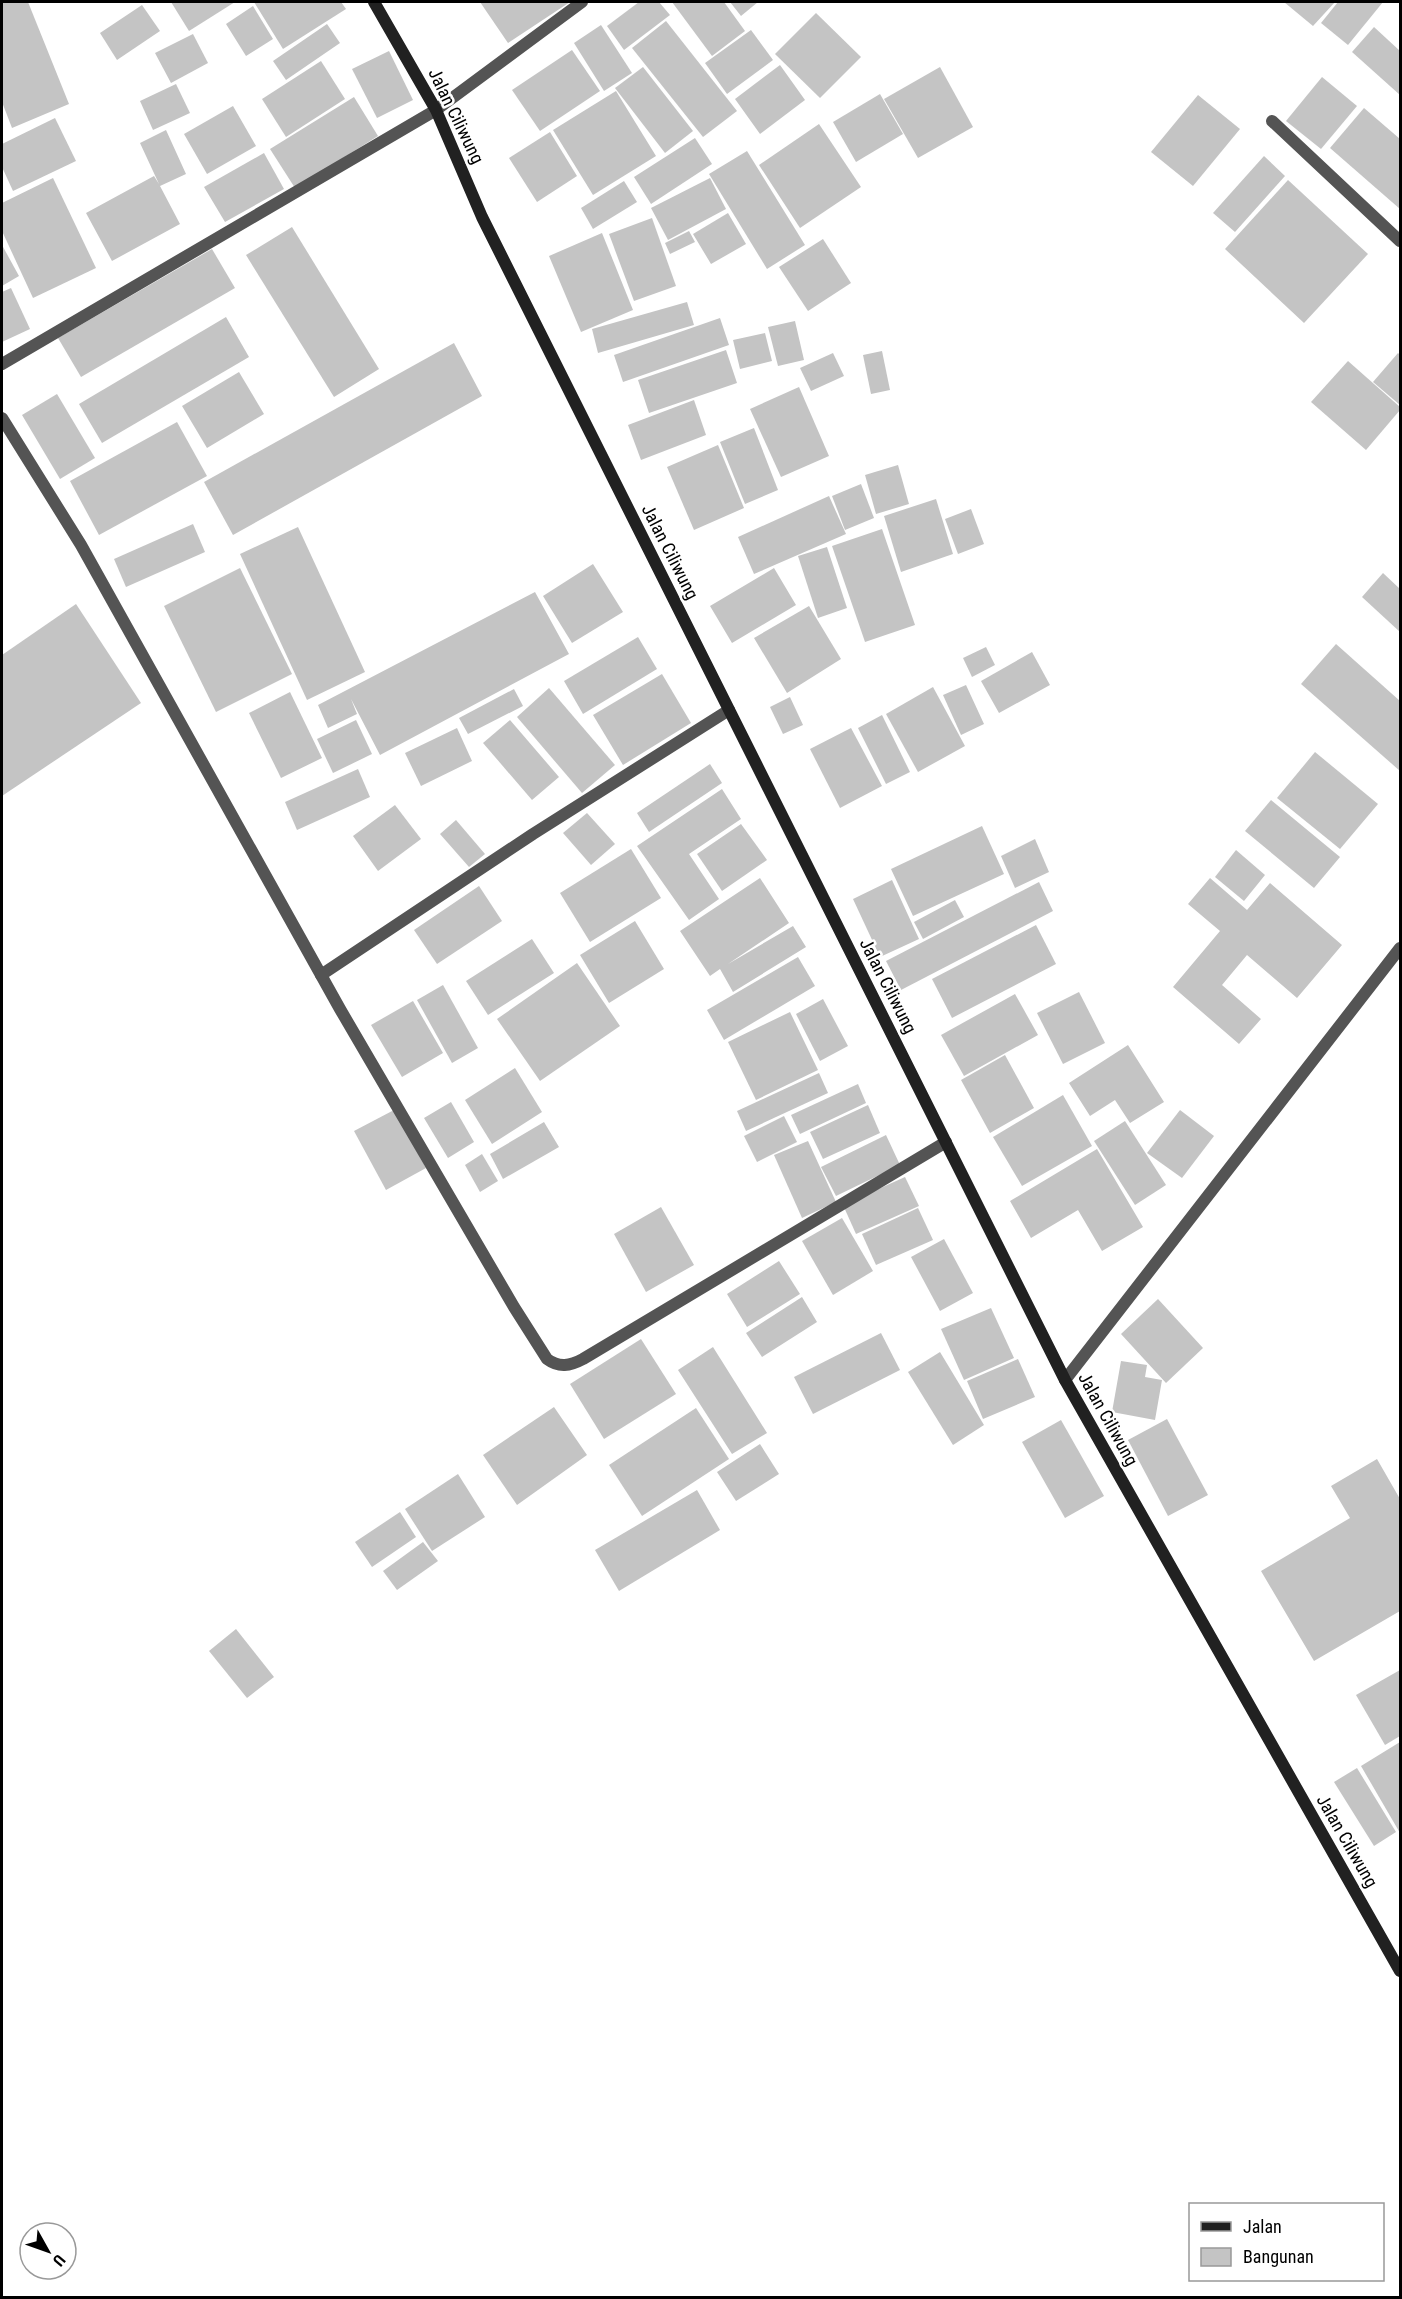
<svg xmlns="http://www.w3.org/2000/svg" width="1402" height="2299" viewBox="0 0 1402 2299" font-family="'Roboto Condensed',sans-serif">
<rect width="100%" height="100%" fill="#fff"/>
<g fill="#c4c4c4">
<path d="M 2,2 L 28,2 L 69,104 L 12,128 L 2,102 Z"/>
<path d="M 171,2 L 235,2 L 189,31 Z"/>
<path d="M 254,2 L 341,2 L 346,9 L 283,49 Z"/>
<path d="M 480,2 L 570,2 L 508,43 Z"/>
<path d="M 639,2 L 659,2 L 670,15 L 624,50 L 607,26 Z"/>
<path d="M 672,2 L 724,2 L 745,31 L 712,56 Z"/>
<path d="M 730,2 L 758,2 L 741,16 Z"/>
<path d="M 1284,2 L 1335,2 L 1313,26 Z"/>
<path d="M 1338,2 L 1383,2 L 1348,45 L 1321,23 Z"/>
<path d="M 142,5 L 160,31 L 117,60 L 100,33 Z"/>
<path d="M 253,6 L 273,39 L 246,56 L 226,24 Z"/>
<path d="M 816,13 L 861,57 L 820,98 L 775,54 Z"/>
<path d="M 666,21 L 737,111 L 703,137 L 632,48 Z"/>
<path d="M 327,24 L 340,43 L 286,80 L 273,61 Z"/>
<path d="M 601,25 L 632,73 L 604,91 L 574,43 Z"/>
<path d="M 1374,27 L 1400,51 L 1400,95 L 1352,52 Z"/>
<path d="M 751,30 L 773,60 L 727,94 L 705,63 Z"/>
<path d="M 193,34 L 208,63 L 171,83 L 155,53 Z"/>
<path d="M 572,50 L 600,91 L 540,131 L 512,90 Z"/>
<path d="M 389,51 L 413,100 L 377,118 L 352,69 Z"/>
<path d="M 321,61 L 345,99 L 286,137 L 262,99 Z"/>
<path d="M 780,65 L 805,100 L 760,134 L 735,99 Z"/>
<path d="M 643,67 L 693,131 L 665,153 L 615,88 Z"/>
<path d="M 940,67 L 973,127 L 918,158 L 884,99 Z"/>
<path d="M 1322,77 L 1357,106 L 1321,149 L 1286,121 Z"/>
<path d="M 176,84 L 190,113 L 153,130 L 140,101 Z"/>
<path d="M 616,91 L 656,156 L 593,195 L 553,130 Z"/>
<path d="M 880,94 L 903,134 L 856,162 L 833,122 Z"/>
<path d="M 1198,95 L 1240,129 L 1193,186 L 1151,152 Z"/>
<path d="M 354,97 L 378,136 L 295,188 L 270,149 Z"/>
<path d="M 233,106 L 256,146 L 207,174 L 184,134 Z"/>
<path d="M 1364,108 L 1400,139 L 1400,209 L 1330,148 Z"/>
<path d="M 55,118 L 76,161 L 13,191 L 2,167 L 2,144 Z"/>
<path d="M 819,124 L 861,187 L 800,228 L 759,165 Z"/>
<path d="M 166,130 L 186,174 L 160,186 L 180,224 L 112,261 L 86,213 L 154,176 L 159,184 L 140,143 Z"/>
<path d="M 550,132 L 577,176 L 537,202 L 509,158 Z"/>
<path d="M 695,138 L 712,164 L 651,204 L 634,177 Z"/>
<path d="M 747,151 L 805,245 L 767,269 L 709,174 Z"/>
<path d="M 264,153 L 284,189 L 225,222 L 204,187 Z"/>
<path d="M 1264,156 L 1285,176 L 1235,232 L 1213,213 Z"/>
<path d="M 53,178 L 96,268 L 33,298 L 2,231 L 2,203 Z"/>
<path d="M 710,178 L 726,209 L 668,240 L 651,208 Z"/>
<path d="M 1288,180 L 1368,254 L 1304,323 L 1225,249 Z"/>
<path d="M 624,181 L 637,202 L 593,229 L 581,208 Z"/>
<path d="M 728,213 L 746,244 L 711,264 L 693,234 Z"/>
<path d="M 652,218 L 676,286 L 634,301 L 609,234 Z"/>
<path d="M 292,227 L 379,369 L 334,397 L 246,255 Z"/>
<path d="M 689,231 L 695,242 L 670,254 L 665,243 Z"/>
<path d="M 602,233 L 633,310 L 581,332 L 549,256 Z"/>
<path d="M 823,239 L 851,283 L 808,311 L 779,267 Z"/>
<path d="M 2,245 L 19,276 L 2,286 Z"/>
<path d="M 212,249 L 235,288 L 81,377 L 58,338 Z"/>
<path d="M 11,288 L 30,329 L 2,342 L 2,292 Z"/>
<path d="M 687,302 L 694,325 L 598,353 L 592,329 Z"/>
<path d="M 226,317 L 249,357 L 102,443 L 79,404 Z"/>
<path d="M 720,318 L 729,345 L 623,382 L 614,355 Z"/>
<path d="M 795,321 L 804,360 L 778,366 L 768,327 Z"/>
<path d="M 765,333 L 772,361 L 740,369 L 733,340 Z"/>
<path d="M 454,343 L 482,396 L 233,535 L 204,482 Z"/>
<path d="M 726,350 L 737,383 L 649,413 L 638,380 Z"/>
<path d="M 882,351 L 890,390 L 871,394 L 863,355 Z"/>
<path d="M 833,353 L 844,376 L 811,391 L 800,368 Z"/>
<path d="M 1398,353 L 1400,355 L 1400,405 L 1373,382 Z"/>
<path d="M 1348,361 L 1400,407 L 1400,410 L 1366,450 L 1311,402 Z"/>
<path d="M 239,372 L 264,414 L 207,448 L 182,406 Z"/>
<path d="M 799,387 L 829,456 L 781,477 L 750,409 Z"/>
<path d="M 57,394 L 95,458 L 60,479 L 22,415 Z"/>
<path d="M 694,400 L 706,435 L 641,460 L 628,425 Z"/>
<path d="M 177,422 L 207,476 L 99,535 L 70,481 Z"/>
<path d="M 754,428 L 778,490 L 745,504 L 720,442 Z"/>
<path d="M 718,445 L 744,508 L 694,530 L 667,467 Z"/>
<path d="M 898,465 L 909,504 L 876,514 L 865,475 Z"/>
<path d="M 861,484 L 874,518 L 845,530 L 832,496 Z"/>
<path d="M 829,496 L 846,534 L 754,574 L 738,537 Z"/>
<path d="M 936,499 L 953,554 L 901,572 L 884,516 Z"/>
<path d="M 971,509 L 984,544 L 958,554 L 945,519 Z"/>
<path d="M 193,524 L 205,552 L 126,587 L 114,559 Z"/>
<path d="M 298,527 L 365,672 L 307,700 L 240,554 Z"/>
<path d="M 882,529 L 915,625 L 865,642 L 832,546 Z"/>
<path d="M 827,547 L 847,608 L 818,618 L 798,556 Z"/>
<path d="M 593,564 L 623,612 L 572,643 L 543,596 Z"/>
<path d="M 240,568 L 292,674 L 216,712 L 164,606 Z"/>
<path d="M 774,568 L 796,605 L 732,643 L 710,606 Z"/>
<path d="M 1383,573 L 1400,589 L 1400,632 L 1362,597 Z"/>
<path d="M 535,592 L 569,654 L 380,755 L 351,699 L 357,714 L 328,728 L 318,705 Z"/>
<path d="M 76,604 L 141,703 L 2,796 L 2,655 Z"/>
<path d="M 809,606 L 841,659 L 787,693 L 754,638 Z"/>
<path d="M 638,637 L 657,669 L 583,714 L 564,681 Z"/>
<path d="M 1336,644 L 1400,701 L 1400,771 L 1301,684 Z"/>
<path d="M 986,647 L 995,665 L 972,677 L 963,658 Z"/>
<path d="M 1032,652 L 1050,685 L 999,713 L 981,681 Z"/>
<path d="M 662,674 L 691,723 L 623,765 L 593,715 Z"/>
<path d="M 966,685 L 984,724 L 961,735 L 943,695 Z"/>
<path d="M 933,687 L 965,746 L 918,772 L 886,714 Z"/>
<path d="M 549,688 L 615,765 L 582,793 L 517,717 Z"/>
<path d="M 514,689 L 523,706 L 468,734 L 459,718 Z"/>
<path d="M 290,692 L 322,758 L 281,778 L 249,713 Z"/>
<path d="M 790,697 L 803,725 L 783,734 L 770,707 Z"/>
<path d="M 882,715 L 910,772 L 886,784 L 858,728 Z"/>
<path d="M 356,720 L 372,754 L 333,773 L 317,739 Z"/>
<path d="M 510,720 L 559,777 L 532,800 L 483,743 Z"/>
<path d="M 457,728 L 472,761 L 421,786 L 405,753 Z"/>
<path d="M 851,728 L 882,786 L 840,808 L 810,749 Z"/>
<path d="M 1315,752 L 1378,804 L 1340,849 L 1277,798 Z"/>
<path d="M 710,764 L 722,783 L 649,832 L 637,813 Z"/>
<path d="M 358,769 L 370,797 L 297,830 L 285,802 Z"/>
<path d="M 722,789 L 741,819 L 689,854 L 719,899 L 689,920 L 637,846 Z"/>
<path d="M 1271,800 L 1340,857 L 1314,888 L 1245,831 Z"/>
<path d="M 395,805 L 421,839 L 378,871 L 353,836 Z"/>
<path d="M 587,813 L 615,844 L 591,865 L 563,833 Z"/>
<path d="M 456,820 L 485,854 L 469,867 L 440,834 Z"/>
<path d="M 741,824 L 767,860 L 722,891 L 697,854 Z"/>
<path d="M 982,826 L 1004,874 L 913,916 L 891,869 Z"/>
<path d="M 1035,839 L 1049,872 L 1015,888 L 1001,856 Z"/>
<path d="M 631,849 L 661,898 L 590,942 L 560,893 Z"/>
<path d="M 1236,850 L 1265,875 L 1244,901 L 1215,877 Z"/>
<path d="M 760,878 L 789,923 L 728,964 L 793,926 L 806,947 L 733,992 L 720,969 L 710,976 L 680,931 Z"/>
<path d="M 1210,878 L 1247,910 L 1270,883 L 1342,945 L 1297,998 L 1247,955 L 1222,985 L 1261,1019 L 1239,1044 L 1173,987 L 1220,931 L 1188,904 Z"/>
<path d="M 892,880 L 919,939 L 880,957 L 853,899 Z"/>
<path d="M 1039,882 L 1053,911 L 901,990 L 886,961 Z"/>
<path d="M 479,886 L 502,921 L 437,964 L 414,930 Z"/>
<path d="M 955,900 L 964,917 L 923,939 L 914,922 Z"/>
<path d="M 635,921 L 664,969 L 609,1003 L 580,955 Z"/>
<path d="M 1036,925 L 1056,964 L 952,1018 L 932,979 Z"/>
<path d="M 532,939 L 554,973 L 488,1015 L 466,981 Z"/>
<path d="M 798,957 L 815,986 L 724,1040 L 707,1010 Z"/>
<path d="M 577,963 L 620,1026 L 540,1081 L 497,1019 Z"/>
<path d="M 443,985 L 478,1048 L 452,1063 L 417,1000 Z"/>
<path d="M 1079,992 L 1105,1043 L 1063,1064 L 1037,1013 Z"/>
<path d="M 1015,994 L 1038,1035 L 964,1076 L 941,1035 Z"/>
<path d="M 823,999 L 848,1046 L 820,1061 L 796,1014 Z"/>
<path d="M 413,1001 L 443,1053 L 402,1077 L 371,1025 Z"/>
<path d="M 790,1012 L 818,1070 L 756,1100 L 728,1042 Z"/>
<path d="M 1128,1045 L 1164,1102 L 1130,1123 L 1115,1100 L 1090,1116 L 1069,1083 Z"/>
<path d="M 1005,1055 L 1034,1108 L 990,1133 L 961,1080 Z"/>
<path d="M 515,1068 L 542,1112 L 492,1144 L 465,1100 Z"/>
<path d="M 819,1073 L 828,1093 L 746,1131 L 737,1111 Z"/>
<path d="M 858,1084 L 866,1103 L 800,1134 L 791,1115 Z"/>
<path d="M 1063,1095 L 1092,1146 L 1022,1186 L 993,1137 Z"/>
<path d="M 451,1102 L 474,1142 L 448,1158 L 424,1118 Z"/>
<path d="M 868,1105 L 880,1133 L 823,1159 L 810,1132 Z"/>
<path d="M 394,1110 L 426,1168 L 386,1190 L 354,1131 Z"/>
<path d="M 1180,1110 L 1214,1136 L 1182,1178 L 1147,1153 Z"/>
<path d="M 784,1116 L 797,1142 L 757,1162 L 744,1136 Z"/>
<path d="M 1125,1121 L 1166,1185 L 1135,1205 L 1094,1141 Z"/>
<path d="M 544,1122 L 559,1147 L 503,1179 L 490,1154 Z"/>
<path d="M 886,1135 L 900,1165 L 836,1196 L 821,1167 Z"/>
<path d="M 808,1141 L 836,1202 L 802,1218 L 774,1155 Z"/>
<path d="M 1097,1149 L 1143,1227 L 1102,1251 L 1078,1210 L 1031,1238 L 1010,1201 Z"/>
<path d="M 482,1154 L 498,1181 L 480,1192 L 465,1165 Z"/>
<path d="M 905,1177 L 919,1206 L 856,1234 L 843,1205 Z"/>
<path d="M 661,1207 L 694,1265 L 646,1292 L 614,1234 Z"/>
<path d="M 918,1208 L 933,1240 L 876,1265 L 862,1234 Z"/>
<path d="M 842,1218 L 873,1271 L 833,1295 L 802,1241 Z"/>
<path d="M 944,1239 L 973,1293 L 940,1311 L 911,1257 Z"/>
<path d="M 779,1261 L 800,1294 L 747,1327 L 727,1294 Z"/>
<path d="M 802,1297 L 817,1322 L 762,1357 L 746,1333 Z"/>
<path d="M 1158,1299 L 1203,1348 L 1166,1383 L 1121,1334 Z"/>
<path d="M 991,1308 L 1014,1358 L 964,1380 L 941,1329 Z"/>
<path d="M 881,1333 L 900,1370 L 813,1414 L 794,1377 Z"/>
<path d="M 641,1339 L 676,1394 L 604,1439 L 570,1384 Z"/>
<path d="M 713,1347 L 767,1433 L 732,1454 L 678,1370 Z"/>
<path d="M 940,1352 L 984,1425 L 953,1445 L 908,1372 Z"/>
<path d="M 1018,1359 L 1035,1397 L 983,1419 L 967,1381 Z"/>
<path d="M 1121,1361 L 1147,1365 L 1145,1377 L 1162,1380 L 1155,1420 L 1112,1412 Z"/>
<path d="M 554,1407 L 587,1455 L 517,1505 L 483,1455 Z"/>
<path d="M 696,1408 L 729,1459 L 642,1516 L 609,1465 Z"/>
<path d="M 1167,1419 L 1208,1495 L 1168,1516 L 1128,1440 Z"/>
<path d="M 1061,1420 L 1104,1496 L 1065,1518 L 1022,1442 Z"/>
<path d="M 760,1444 L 779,1474 L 736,1501 L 717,1472 Z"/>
<path d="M 1377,1459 L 1400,1499 L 1400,1611 L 1314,1661 L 1261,1571 L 1350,1518 L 1331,1486 Z"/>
<path d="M 458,1474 L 485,1517 L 432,1551 L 405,1509 Z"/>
<path d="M 697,1490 L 720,1530 L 619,1591 L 595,1550 Z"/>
<path d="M 400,1512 L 416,1537 L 372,1567 L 355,1542 Z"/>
<path d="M 423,1542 L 438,1561 L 397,1590 L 383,1571 Z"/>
<path d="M 236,1629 L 274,1677 L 247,1698 L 209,1651 Z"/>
<path d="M 1400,1670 L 1400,1736 L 1385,1745 L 1356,1695 Z"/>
<path d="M 1400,1742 L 1400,1833 L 1361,1766 Z"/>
<path d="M 1357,1768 L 1396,1832 L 1374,1846 L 1334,1782 Z"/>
</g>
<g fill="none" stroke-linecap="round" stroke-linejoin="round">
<g stroke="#545454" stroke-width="12">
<path d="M 1272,121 L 1400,241"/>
<path d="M 2,364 L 436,110 L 582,2"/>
<path d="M 2,418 L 81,545 L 340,1009 L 514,1307 L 547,1359 C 559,1368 570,1366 583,1359 L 946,1142"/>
<path d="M 321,975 L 533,834 L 729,710"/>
<path d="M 1065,1380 L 1400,948"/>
</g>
<path stroke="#212121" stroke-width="12" d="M 374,2 L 436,110 L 482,217 L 1065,1380 L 1400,1971"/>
</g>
<g text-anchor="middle" stroke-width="5" stroke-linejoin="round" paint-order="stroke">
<g font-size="18" fill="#000" stroke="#fff">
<text transform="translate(456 116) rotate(64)" y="6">Jalan Ciliwung</text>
<text transform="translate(670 552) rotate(63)" y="6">Jalan Ciliwung</text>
<text transform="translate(888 986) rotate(63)" y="6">Jalan Ciliwung</text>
<text transform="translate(1108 1419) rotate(61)" y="6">Jalan Ciliwung</text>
<text transform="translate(1347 1841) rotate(60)" y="6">Jalan Ciliwung</text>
</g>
</g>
<rect width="1402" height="2299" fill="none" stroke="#000000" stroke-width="6"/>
<rect x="1189" y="2203" width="195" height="78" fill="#ffffff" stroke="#999999" stroke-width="1.5"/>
<rect x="1201" y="2222" width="30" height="9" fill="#212121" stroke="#999999" stroke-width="1.5"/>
<text x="1243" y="2233" font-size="18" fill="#000000">Jalan</text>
<rect x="1201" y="2248" width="30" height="18" fill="#c4c4c4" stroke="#999999" stroke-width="1.5"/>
<text x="1243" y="2263" font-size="18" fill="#000000">Bangunan</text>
<g transform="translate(48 2251) rotate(130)"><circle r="28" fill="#ffffff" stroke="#999999" stroke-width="1.5"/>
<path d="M0-4.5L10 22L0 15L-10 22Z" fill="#000000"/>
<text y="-9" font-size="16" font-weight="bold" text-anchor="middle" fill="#000000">U</text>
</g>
</svg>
